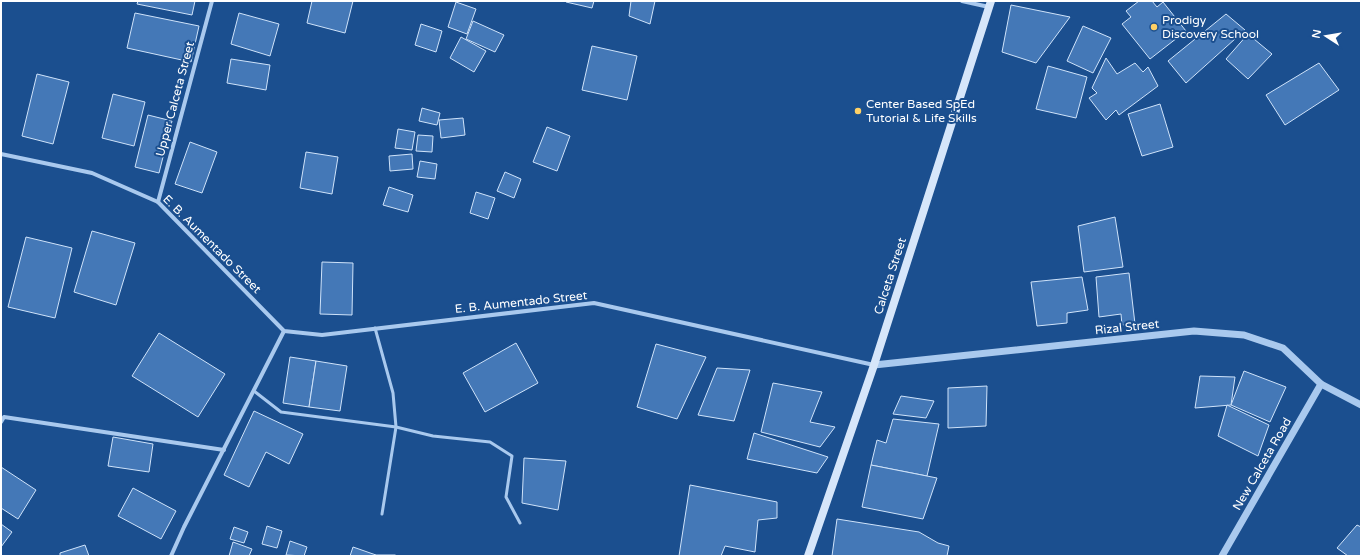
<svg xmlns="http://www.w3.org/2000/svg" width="1362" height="557" viewBox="0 0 1362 557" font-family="'Varela Round',sans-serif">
<rect width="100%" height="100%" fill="#1b4f8f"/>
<g fill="#4478b7" stroke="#cfe3fa">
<path d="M 138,1 L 195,1 L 192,15 L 137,4 Z"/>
<path d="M 312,1 L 353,1 L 345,33 L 307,23 Z"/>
<path d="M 566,1 L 594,1 L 592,8 L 566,2 Z"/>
<path d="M 631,1 L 655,1 L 650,24 L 629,16 Z"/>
<path d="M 1139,1 L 1152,1 L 1157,7 L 1163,2 L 1186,31 L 1150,59 L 1122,24 L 1131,17 L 1126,11 Z"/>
<path d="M 456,2 L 476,9 L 467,34 L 448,27 Z"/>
<path d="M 1011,5 L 1070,17 L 1036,63 L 1002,52 Z"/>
<path d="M 135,13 L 199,26 L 191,62 L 127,48 Z"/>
<path d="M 239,13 L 279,24 L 270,56 L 231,44 Z"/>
<path d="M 1226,14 L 1245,30 L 1186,83 L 1168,61 Z"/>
<path d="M 473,21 L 504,35 L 495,52 L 466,39 Z"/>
<path d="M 421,24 L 442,31 L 436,52 L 415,45 Z"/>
<path d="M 1083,26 L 1111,38 L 1093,73 L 1067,61 Z"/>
<path d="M 1248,34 L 1272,54 L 1248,79 L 1226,59 Z"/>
<path d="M 461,37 L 486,51 L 474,72 L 450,58 Z"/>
<path d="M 592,46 L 637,56 L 627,100 L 582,90 Z"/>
<path d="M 1106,58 L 1117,74 L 1135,63 L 1143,72 L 1148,67 L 1158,86 L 1119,115 L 1116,110 L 1106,120 L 1089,98 L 1097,93 L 1092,88 Z"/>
<path d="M 231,59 L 270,65 L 266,90 L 227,83 Z"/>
<path d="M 1319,63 L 1339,90 L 1285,125 L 1266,95 Z"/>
<path d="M 1048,66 L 1087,77 L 1076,118 L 1036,109 Z"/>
<path d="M 37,74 L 69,82 L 53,144 L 22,136 Z"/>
<path d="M 113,94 L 145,102 L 134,146 L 102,138 Z"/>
<path d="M 1160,104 L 1173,147 L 1142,156 L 1128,114 Z"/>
<path d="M 422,108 L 440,113 L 437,125 L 419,121 Z"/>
<path d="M 148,115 L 172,121 L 159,173 L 135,167 Z"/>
<path d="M 463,118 L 465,135 L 441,138 L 439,120 Z"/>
<path d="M 547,127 L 570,136 L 557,171 L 533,162 Z"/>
<path d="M 398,129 L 415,132 L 412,150 L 395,148 Z"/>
<path d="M 418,135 L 433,136 L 432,152 L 416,151 Z"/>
<path d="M 190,142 L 217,152 L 202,193 L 175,184 Z"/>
<path d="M 306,152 L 338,157 L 332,194 L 300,188 Z"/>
<path d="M 412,154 L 413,169 L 390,171 L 389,156 Z"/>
<path d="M 420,161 L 437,164 L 435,179 L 417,177 Z"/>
<path d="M 505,172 L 521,179 L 514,198 L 497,191 Z"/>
<path d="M 389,187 L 413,195 L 408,212 L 383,205 Z"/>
<path d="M 476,192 L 495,198 L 488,219 L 470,213 Z"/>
<path d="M 1115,217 L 1123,267 L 1084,272 L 1078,226 Z"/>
<path d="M 92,231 L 135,243 L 116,305 L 74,292 Z"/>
<path d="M 26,237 L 72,248 L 55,318 L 8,307 Z"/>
<path d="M 322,262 L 353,263 L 352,315 L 320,314 Z"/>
<path d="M 1129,273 L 1135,324 L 1122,325 L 1121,314 L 1099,317 L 1096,277 Z"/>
<path d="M 1082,277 L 1088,310 L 1067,313 L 1067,323 L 1037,326 L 1031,282 Z"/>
<path d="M 159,333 L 225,374 L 198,417 L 132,376 Z"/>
<path d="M 516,343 L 538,383 L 485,412 L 463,373 Z"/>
<path d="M 656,344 L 706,357 L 677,419 L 637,407 Z"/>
<path d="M 290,357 L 316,361 L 309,407 L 283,403 Z"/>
<path d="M 316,361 L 347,366 L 340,411 L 309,407 Z"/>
<path d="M 717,368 L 750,370 L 734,421 L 698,415 Z"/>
<path d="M 1244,371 L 1286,387 L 1270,422 L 1231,405 Z"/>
<path d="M 1200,376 L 1235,377 L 1231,405 L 1195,408 Z"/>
<path d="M 773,383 L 822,392 L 810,422 L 835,427 L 820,447 L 761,432 Z"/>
<path d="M 987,386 L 986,426 L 948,428 L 948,388 Z"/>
<path d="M 901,396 L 934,401 L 926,418 L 893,414 Z"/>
<path d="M 1227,405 L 1269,425 L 1258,456 L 1218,436 Z"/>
<path d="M 254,411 L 303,434 L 289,464 L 266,452 L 249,487 L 224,475 Z"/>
<path d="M 893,419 L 939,424 L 927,476 L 871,465 L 877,440 L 886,443 Z"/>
<path d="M 754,433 L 828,457 L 817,473 L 747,459 Z"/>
<path d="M 113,437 L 153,444 L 149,472 L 108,466 Z"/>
<path d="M 524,458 L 566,461 L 558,510 L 522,503 Z"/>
<path d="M 871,465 L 937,478 L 923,519 L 862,507 Z"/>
<path d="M 1,467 L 36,490 L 18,519 L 1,508 Z"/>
<path d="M 690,485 L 777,502 L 777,518 L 758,520 L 755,552 L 725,546 L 721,556 L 679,556 Z"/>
<path d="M 133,488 L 176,511 L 161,539 L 118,516 Z"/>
<path d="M 837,519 L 919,532 L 938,543 L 949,546 L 947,556 L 832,556 Z"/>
<path d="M 1,524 L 12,532 L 1,547 Z"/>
<path d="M 1357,525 L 1361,527 L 1361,556 L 1348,556 L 1337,548 Z"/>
<path d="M 267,526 L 282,531 L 277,548 L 262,544 Z"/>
<path d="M 234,527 L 248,532 L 244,543 L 230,539 Z"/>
<path d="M 290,541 L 307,547 L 304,556 L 286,555 Z"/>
<path d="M 233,542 L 252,549 L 249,556 L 229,556 Z"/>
<path d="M 85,545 L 89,556 L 60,556 L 60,553 Z"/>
<path d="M 353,547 L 376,555 L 376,556 L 350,556 Z"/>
<rect x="376" y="555" width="19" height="1"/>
</g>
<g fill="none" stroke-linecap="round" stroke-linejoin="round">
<g stroke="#a9c9ee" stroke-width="3">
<path d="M 375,328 L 393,393 L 396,427 L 382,514"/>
<path d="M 254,391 L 281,412 L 396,427 L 433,436 L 490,442 L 512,456 L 506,497 L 520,523"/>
</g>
<g stroke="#a9c9ee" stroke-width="4">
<path d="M 962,1 L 989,7"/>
<path d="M 1,154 L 92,173 L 158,202 L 284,331 L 322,335 L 594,303 L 874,365"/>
<path d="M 158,202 L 212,1"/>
<path d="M 1,422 L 4,417 L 224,450"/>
<path d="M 171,556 L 184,527 L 284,331"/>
</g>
<g stroke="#a9c9ee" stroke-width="7">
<path d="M 874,365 L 1194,331 L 1244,335 L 1283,348 L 1321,384 L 1361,405"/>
<path d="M 1222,556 L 1321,384"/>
</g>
<path stroke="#d6e6fa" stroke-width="8" d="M 808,556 L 874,365 L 991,1"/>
</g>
<g fill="#ffd166" stroke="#1b4f8f" stroke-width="1.5">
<circle cx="1154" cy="27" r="4"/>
<circle cx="858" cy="111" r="4"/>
</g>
<g text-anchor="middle" stroke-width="4" stroke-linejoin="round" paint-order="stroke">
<g font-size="12" fill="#fff" stroke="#1b4f8f" text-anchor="start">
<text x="1162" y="24">Prodigy<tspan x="1162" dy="14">Discovery School</tspan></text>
<text x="866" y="108">Center Based SpEd<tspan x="866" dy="14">Tutorial &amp; Life Skills</tspan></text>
</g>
<g font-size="12" fill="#fff" stroke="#1b4f8f">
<text transform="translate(175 99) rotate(-75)" y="4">Upper Calceta Street</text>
<text transform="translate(212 244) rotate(45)" y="4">E. B. Aumentado Street</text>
<text transform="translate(890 276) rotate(-72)" y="4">Calceta Street</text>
<text transform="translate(521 302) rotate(-6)" y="4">E. B. Aumentado Street</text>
<text transform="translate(1127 327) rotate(-6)" y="4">Rizal Street</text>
<text transform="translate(1262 464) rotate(-60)" y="4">New Calceta Road</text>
</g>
</g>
<rect width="1362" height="557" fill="none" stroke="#ffffff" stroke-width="4"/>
<g transform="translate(1326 36) rotate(282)" stroke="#1b4f8f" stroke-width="3" paint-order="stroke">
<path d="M0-3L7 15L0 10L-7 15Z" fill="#ffffff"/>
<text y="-6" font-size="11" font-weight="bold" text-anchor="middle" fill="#ffffff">N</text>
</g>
</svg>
